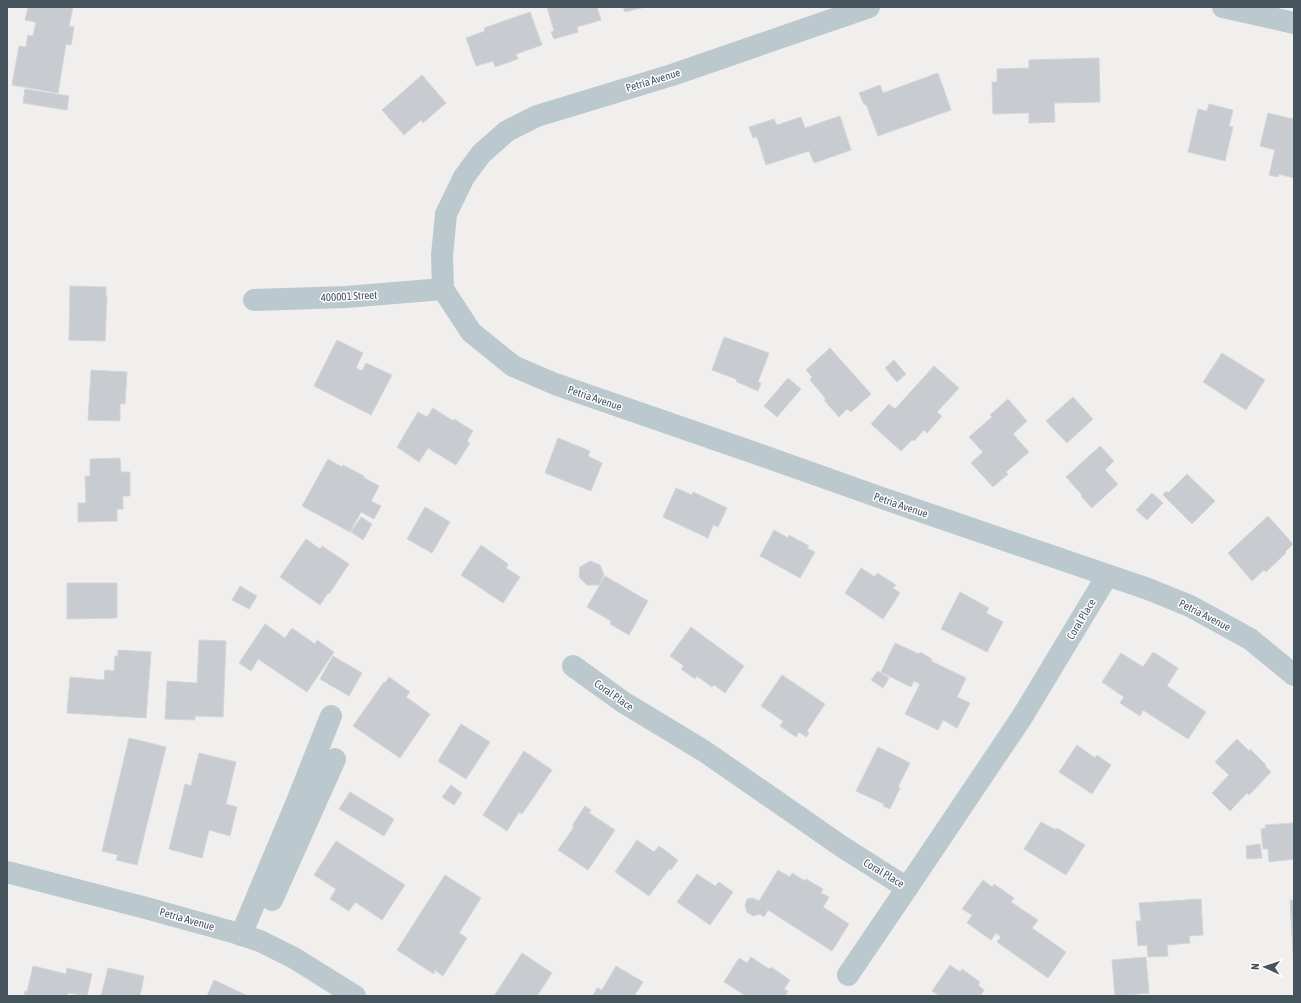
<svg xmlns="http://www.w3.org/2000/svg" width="1301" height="1003" viewBox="0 0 1301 1003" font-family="'Asap Condensed',sans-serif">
<rect width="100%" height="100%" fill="#f1eeee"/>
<g fill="#c8ccd1" stroke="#d2d5da">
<path d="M 28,7 L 73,7 L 69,26 L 74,27 L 71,45 L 66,44 L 58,93 L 12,85 L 19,46 L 26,47 L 28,35 L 33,36 L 36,22 L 25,20 Z"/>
<path d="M 547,7 L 597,7 L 601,20 L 577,27 L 578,32 L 554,39 L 551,32 L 554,31 Z"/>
<path d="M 623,7 L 645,7 L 625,12 Z"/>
<path d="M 530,12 L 542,45 L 516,54 L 518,59 L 495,67 L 493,61 L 476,66 L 466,38 L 485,31 L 484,28 Z"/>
<path d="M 1099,58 L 1100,102 L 1054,103 L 1055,122 L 1029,123 L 1029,113 L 993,114 L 992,82 L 997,82 L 997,69 L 1029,68 L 1029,60 Z"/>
<path d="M 938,73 L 951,110 L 878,136 L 866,104 L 864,105 L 859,93 L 880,85 L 883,93 Z"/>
<path d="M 422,75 L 446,103 L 423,123 L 421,120 L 404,135 L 382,110 Z"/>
<path d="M 25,89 L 69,96 L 67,110 L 23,103 Z"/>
<path d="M 1209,104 L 1233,110 L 1229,126 L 1233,127 L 1225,161 L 1188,152 L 1198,109 L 1207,111 Z"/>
<path d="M 1268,113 L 1293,119 L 1294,115 L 1294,178 L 1279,174 L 1278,177 L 1269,175 L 1275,150 L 1260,146 Z"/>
<path d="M 840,116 L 851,150 L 814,163 L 809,151 L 766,165 L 757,137 L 753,138 L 749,127 L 774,119 L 777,125 L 801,117 L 805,128 Z"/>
<path d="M 70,286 L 106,287 L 106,296 L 107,296 L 105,341 L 69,340 Z"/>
<path d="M 724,337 L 769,353 L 758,382 L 761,383 L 758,391 L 737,382 L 736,379 L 712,370 Z"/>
<path d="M 337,340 L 363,353 L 356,368 L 362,371 L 366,363 L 392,375 L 371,415 L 314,386 Z"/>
<path d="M 830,348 L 871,394 L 851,412 L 847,409 L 839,417 L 824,400 L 826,399 L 810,380 L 812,377 L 806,370 Z"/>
<path d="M 1222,353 L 1265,380 L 1246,410 L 1203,382 Z"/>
<path d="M 894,360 L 906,374 L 897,382 L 885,368 Z"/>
<path d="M 934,366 L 959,388 L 937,412 L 942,416 L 927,433 L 924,430 L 914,441 L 912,440 L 901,451 L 871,424 L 889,404 L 895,409 Z"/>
<path d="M 91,370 L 127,372 L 125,404 L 120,404 L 120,421 L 88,420 Z"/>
<path d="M 788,378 L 801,389 L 777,417 L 764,406 Z"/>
<path d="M 1073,397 L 1093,419 L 1067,443 L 1046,421 Z"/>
<path d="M 1008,399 L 1027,421 L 1013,434 L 1029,452 L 1006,472 L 1008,474 L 993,487 L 971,463 L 983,452 L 969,437 L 992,417 L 990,415 Z"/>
<path d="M 433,408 L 453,421 L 454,419 L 473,431 L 467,441 L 470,443 L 456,465 L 428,448 L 419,462 L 397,447 L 418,412 L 427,417 Z"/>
<path d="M 558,438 L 590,451 L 588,456 L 602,463 L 591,491 L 545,473 Z"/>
<path d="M 1100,446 L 1114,461 L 1105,470 L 1118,484 L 1092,508 L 1081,496 L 1082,495 L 1066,477 Z"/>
<path d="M 120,458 L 121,472 L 130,472 L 130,496 L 123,496 L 123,509 L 117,509 L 117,521 L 78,522 L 78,503 L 86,503 L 85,476 L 90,476 L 90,459 Z"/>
<path d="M 328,459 L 342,467 L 343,465 L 364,476 L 364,478 L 379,486 L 371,501 L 381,506 L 374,519 L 361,512 L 350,532 L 302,506 Z"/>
<path d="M 1187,474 L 1215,501 L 1192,524 L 1163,495 L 1166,491 L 1168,493 Z"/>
<path d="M 676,488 L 692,495 L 693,492 L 727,508 L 718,527 L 713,525 L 708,538 L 663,517 Z"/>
<path d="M 1152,493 L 1163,503 L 1147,520 L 1136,510 Z"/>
<path d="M 425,507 L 450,522 L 432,553 L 407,539 Z"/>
<path d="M 1268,516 L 1293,544 L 1285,552 L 1286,553 L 1266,572 L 1264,570 L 1252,581 L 1228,553 Z"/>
<path d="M 361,517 L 372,524 L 363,540 L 351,532 Z"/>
<path d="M 774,530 L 788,538 L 789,535 L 809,546 L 807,548 L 815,552 L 800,578 L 760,556 Z"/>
<path d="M 306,539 L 320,549 L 322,546 L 349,564 L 329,594 L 328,593 L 320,605 L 280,577 Z"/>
<path d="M 481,545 L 508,564 L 506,568 L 520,577 L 503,603 L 461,575 Z"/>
<path d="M 590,561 L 600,565 L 604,575 L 599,585 L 587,585 L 579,577 L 580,567 Z"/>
<path d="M 861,568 L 875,577 L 877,573 L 896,585 L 893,588 L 900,593 L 883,619 L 845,593 Z"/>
<path d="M 605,576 L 648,601 L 629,635 L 610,624 L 611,621 L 587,607 Z"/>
<path d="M 67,583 L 117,583 L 117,618 L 67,619 Z"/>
<path d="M 240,586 L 257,596 L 249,609 L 232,600 Z"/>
<path d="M 960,592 L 989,608 L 986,613 L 1003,622 L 987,652 L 941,629 Z"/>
<path d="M 265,624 L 285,638 L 292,628 L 315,644 L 317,640 L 334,652 L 307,692 L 258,659 L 251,671 L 239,663 Z"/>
<path d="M 691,627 L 744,666 L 725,693 L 714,685 L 712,687 L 697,676 L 695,679 L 681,669 L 684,666 L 670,656 Z"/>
<path d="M 199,640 L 226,641 L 223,717 L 195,716 L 195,720 L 165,719 L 167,681 L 197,683 Z"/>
<path d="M 895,643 L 919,654 L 920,652 L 932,659 L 931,661 L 966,678 L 957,697 L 970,703 L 957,728 L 943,720 L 938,730 L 905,714 L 920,684 L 914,681 L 911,687 L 881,672 Z"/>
<path d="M 118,650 L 151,652 L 146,718 L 67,713 L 70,677 L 104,680 L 105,670 L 114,671 L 115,656 L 118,656 Z"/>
<path d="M 1153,652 L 1178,668 L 1167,686 L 1206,712 L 1188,739 L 1143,710 L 1140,716 L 1120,703 L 1124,697 L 1102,682 L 1121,653 L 1143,667 Z"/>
<path d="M 333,656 L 362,673 L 349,696 L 320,679 Z"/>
<path d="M 878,671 L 889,678 L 883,688 L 871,680 Z"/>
<path d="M 782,675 L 825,704 L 807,731 L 809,733 L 806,737 L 799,732 L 796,737 L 780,726 L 783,721 L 761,706 Z"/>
<path d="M 389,677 L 410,692 L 406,697 L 430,714 L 400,758 L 353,726 L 384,682 L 385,683 Z"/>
<path d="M 461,724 L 490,742 L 466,779 L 438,761 Z"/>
<path d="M 129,738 L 166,747 L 137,865 L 116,860 L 118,855 L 102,851 Z"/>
<path d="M 1237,739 L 1249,751 L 1250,749 L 1266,765 L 1265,766 L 1271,772 L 1249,795 L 1247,793 L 1230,811 L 1212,793 L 1229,775 L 1215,762 Z"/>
<path d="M 1077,745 L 1095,758 L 1097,755 L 1111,765 L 1092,794 L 1059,772 Z"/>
<path d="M 878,747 L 910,763 L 898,787 L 900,788 L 890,809 L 883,806 L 884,804 L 856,791 Z"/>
<path d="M 524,751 L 552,770 L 522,814 L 519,812 L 507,831 L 483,815 Z"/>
<path d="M 199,753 L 236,762 L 226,804 L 237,807 L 230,836 L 209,830 L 202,858 L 169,849 L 185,784 L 191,786 Z"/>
<path d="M 451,785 L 462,793 L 454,805 L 442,797 Z"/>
<path d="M 350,792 L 394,819 L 384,836 L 339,809 Z"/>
<path d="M 585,806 L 591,810 L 589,813 L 615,830 L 588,870 L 558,850 L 574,827 L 572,826 Z"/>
<path d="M 1041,822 L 1056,830 L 1057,828 L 1085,845 L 1066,875 L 1024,849 Z"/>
<path d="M 1294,823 L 1294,859 L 1269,862 L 1268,849 L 1263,849 L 1261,829 L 1266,828 L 1265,825 Z"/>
<path d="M 637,840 L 654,852 L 659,846 L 678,860 L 671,870 L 669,869 L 649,896 L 615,872 Z"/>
<path d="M 336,841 L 405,885 L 382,920 L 355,902 L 349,911 L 330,899 L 336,889 L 314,875 Z"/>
<path d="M 1260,844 L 1262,858 L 1247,859 L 1246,846 Z"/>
<path d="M 778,870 L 790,877 L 792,873 L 805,881 L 806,879 L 823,889 L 821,893 L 829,897 L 823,907 L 849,924 L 832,951 L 768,910 L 764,917 L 760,914 L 753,916 L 747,912 L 745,905 L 747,899 L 753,898 L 759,901 Z"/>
<path d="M 697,874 L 715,886 L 719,882 L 733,892 L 710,925 L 677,902 Z"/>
<path d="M 445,875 L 481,898 L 459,933 L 467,938 L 443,976 L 435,970 L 434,974 L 397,950 Z"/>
<path d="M 983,880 L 992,887 L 994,884 L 1014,898 L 1011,902 L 1038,920 L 1032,928 L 1066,952 L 1048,978 L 997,942 L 1001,937 L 996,933 L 991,940 L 967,923 L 972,915 L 962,909 Z"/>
<path d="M 1201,899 L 1203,935 L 1189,936 L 1190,943 L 1167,945 L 1168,956 L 1148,957 L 1147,945 L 1138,946 L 1136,921 L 1141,921 L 1139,903 Z"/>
<path d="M 1290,900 L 1294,900 L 1294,972 Z"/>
<path d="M 522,953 L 552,973 L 537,996 L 494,996 Z"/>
<path d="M 751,957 L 769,969 L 771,967 L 790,980 L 784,989 L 788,991 L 785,996 L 746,996 L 724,982 L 739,958 L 747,963 Z"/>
<path d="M 1146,957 L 1149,993 L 1115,996 L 1112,960 Z"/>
<path d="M 950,965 L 960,972 L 962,969 L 980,982 L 978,985 L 984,990 L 980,996 L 940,996 L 932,991 Z"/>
<path d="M 33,966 L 66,974 L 67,968 L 92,974 L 87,996 L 68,993 L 67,996 L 24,996 L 25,991 L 27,992 Z"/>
<path d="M 616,966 L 643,982 L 634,996 L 593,996 L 597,988 L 602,990 Z"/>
<path d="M 108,968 L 144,976 L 140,996 L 101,996 Z"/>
<path d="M 214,980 L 248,996 L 207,996 Z"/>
</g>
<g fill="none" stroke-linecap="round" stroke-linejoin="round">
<g stroke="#bbc8ce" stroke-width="22">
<path d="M 869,7 L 672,75 L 537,116 L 507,131 L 481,154 L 464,177 L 446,214 L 442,255 L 443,289 L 471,332 L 513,366 L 555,384 L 752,452 L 879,497 L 1148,589 L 1190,606 L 1250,639 L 1294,675"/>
<path d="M 1223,7 L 1294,23"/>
<path d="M 254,300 L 346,297 L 443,289"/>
<path d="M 573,666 L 623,702 L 704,751 L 841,846 L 907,888 L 1022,717 L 1107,576"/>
<path d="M 7,872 L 146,908 L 236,933 L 260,941 L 294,958 L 355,996"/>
<path d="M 272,900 L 335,759"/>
<path d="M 241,935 L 296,804 L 331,716"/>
<path d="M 848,975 L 907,888"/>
</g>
</g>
<g text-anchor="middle" stroke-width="3" stroke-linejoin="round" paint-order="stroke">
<g font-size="11" fill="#45545d" stroke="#fff">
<text transform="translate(653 80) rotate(-17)" y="4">Petria Avenue</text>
<text transform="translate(349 296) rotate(-3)" y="4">400001 Street</text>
<text transform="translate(595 398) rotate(19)" y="4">Petria Avenue</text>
<text transform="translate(901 505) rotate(19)" y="4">Petria Avenue</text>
<text transform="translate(1205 615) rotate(27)" y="4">Petria Avenue</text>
<text transform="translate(1081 619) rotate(-59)" y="4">Coral Place</text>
<text transform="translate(614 695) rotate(35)" y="4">Coral Place</text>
<text transform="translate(884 873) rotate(31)" y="4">Coral Place</text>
<text transform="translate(187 919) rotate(16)" y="4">Petria Avenue</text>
</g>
</g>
<rect width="1301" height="1003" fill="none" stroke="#45545d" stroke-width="16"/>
<g transform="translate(1265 967) rotate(273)" stroke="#ffffff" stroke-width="3" paint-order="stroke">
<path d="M0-3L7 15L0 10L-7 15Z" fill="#45545d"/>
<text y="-6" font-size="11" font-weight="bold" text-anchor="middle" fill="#45545d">N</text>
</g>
</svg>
